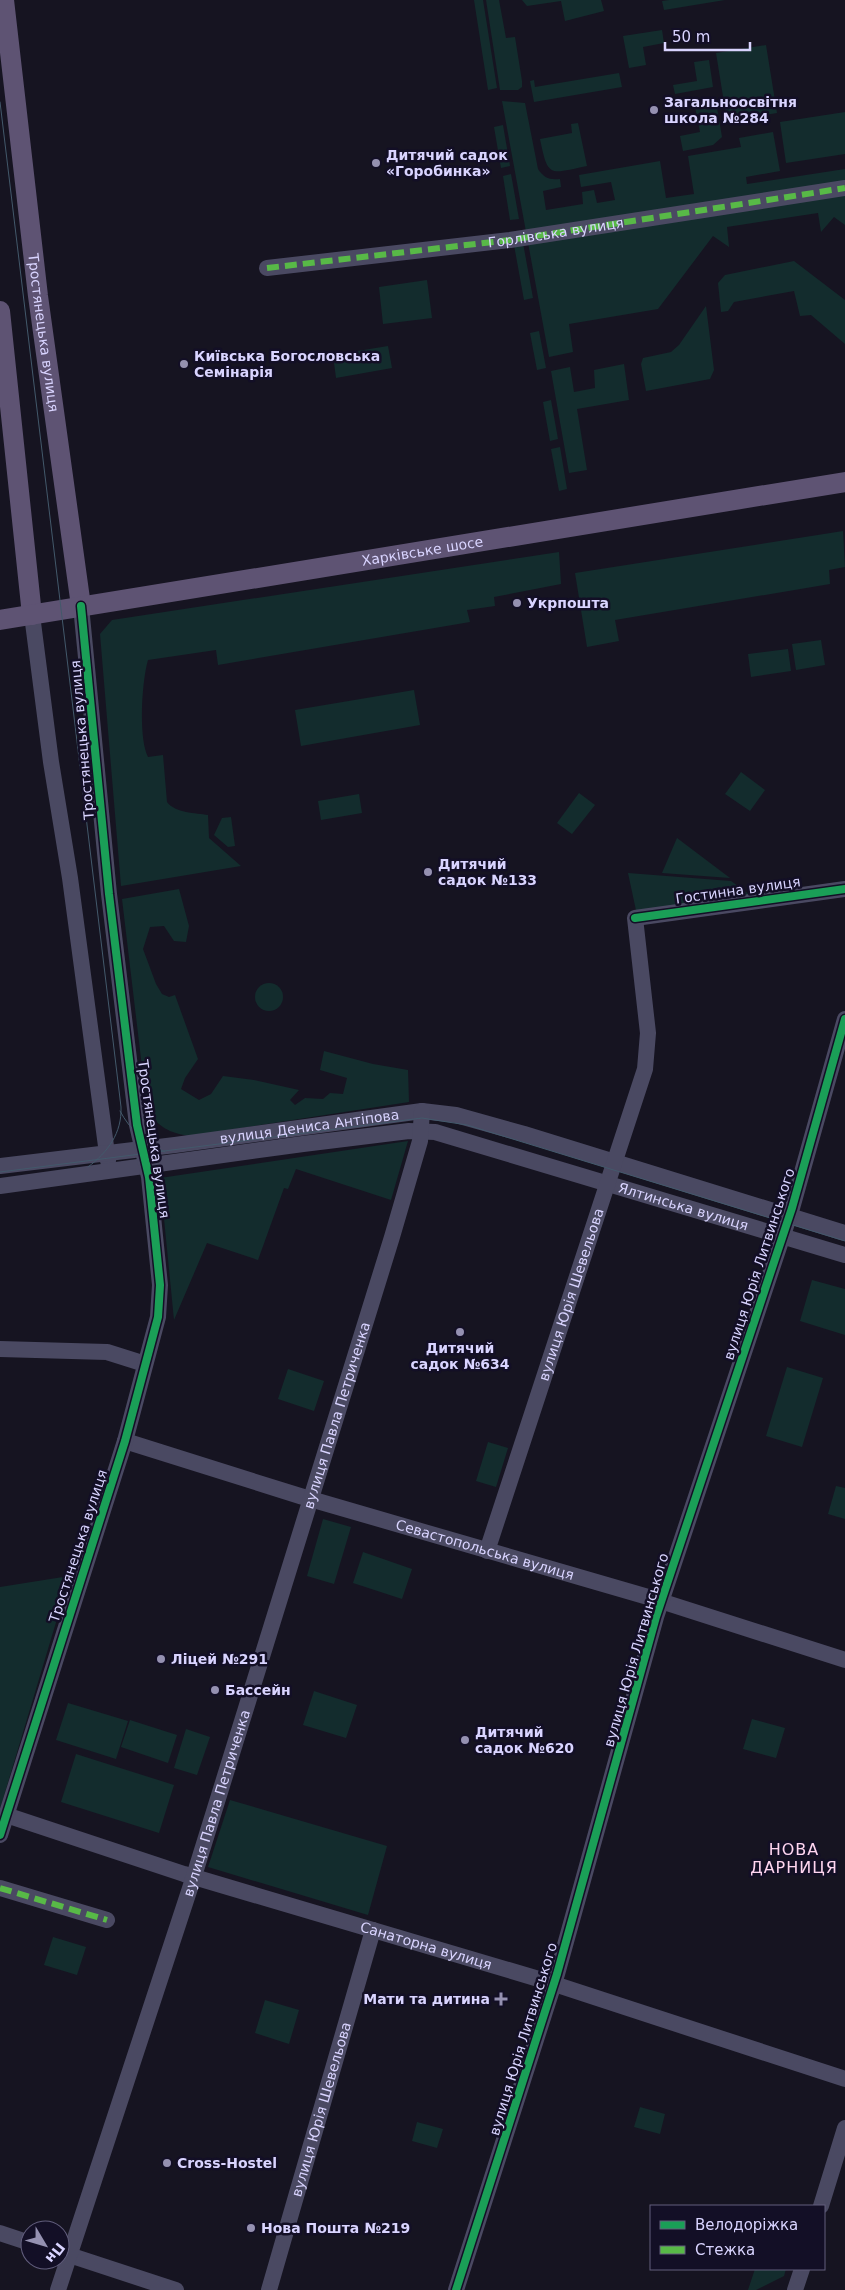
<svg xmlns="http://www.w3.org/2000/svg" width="845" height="2290" viewBox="0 0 845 2290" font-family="'DejaVu Sans',sans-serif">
<rect width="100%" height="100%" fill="#161421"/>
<g fill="#132c2d">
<path d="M 474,0 L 483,0 L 497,88 L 488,90 Z"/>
<path d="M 486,0 L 499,0 L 506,38 L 515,37 L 522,81 L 522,87 L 518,90 L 500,90 Z"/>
<path d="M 522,0 L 601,0 L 604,11 L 565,21 L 561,1 L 527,6 Z"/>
<path d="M 669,0 L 725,0 L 664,10 L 662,1 Z"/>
<path d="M 662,30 L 664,43 L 643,47 L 646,65 L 629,68 L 623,36 Z"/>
<path d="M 766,45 L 777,113 L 727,121 L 716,53 Z"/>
<path d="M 709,60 L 713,87 L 675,94 L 673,85 L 697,81 L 694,62 Z"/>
<path d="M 619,73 L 622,87 L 534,102 L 530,81 L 534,80 L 535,87 Z"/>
<path d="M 502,101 L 525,103 L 538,169 C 544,178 549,180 560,179 L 561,187 L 543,191 L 546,210 L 583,204 L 582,192 L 594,190 L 597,203 L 615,200 L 611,182 L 581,187 L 579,175 L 660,161 L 666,198 L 694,194 L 688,156 L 741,147 L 739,138 L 773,132 L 780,171 L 746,177 L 747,184 L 845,169 L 845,225 L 834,217 L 821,232 L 818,213 L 727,227 L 729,247 L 713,236 L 658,309 L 569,324 L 573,352 L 549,357 Z"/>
<path d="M 716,102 L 722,137 L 713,145 L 683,151 L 680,136 L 700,132 L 695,107 Z"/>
<path d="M 845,112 L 845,154 L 786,163 L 780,122 Z"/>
<path d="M 578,123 L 587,166 C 549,174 548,178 540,139 L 572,133 L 571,124 Z"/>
<path d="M 503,125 L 510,166 L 501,168 L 494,127 Z"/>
<path d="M 511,174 L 519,219 L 510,220 L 503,176 Z"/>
<path d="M 523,243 L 533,298 L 524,300 L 514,245 Z"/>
<path d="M 794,261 L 845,300 L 845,344 L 811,315 L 800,316 L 794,291 L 734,302 L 728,311 L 721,312 L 718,283 L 725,275 Z"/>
<path d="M 427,280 L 432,318 L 383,324 L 379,287 Z"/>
<path d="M 706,306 L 714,370 L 710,379 L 646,391 L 641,364 L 643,358 L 671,352 L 679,345 Z"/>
<path d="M 539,331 L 546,368 L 537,370 L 530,333 Z"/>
<path d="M 388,346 L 392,368 L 336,378 L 333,355 Z"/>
<path d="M 624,364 L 629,400 L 577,409 L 587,470 L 569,473 L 551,371 L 570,367 L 574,392 L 595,388 L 594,370 Z"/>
<path d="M 551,400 L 558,439 L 550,441 L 543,402 Z"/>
<path d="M 560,447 L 567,489 L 559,491 L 551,449 Z"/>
<path d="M 843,531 L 845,567 L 829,570 L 830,584 L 615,620 L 619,641 L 587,647 L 575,573 Z"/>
<path d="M 559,552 L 561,584 L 494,597 L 495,606 L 467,610 L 470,622 L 218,665 L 216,650 L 148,660 C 142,680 138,738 148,757 L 163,755 L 167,802 C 175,813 196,813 208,815 L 209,838 L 241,866 L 121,886 L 100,634 L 112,620 Z"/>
<path d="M 821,640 L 825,665 L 796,670 L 792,644 Z"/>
<path d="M 788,649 L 791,671 L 751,677 L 748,654 Z"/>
<path d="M 414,690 L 420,725 L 301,746 L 295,710 Z"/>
<path d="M 741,772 L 765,790 L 750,811 L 725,794 Z"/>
<path d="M 579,793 L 595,805 L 572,834 L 557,823 Z"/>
<path d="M 359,794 L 362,813 L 321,820 L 318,801 Z"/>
<path d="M 231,817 L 235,846 L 228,847 L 214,835 L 222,818 Z"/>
<path d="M 677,838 L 730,878 L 662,873 Z"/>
<path d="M 628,873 L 731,881 L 753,897 L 637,915 Z"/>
<path d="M 179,889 L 189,926 L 186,942 L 174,941 L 164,926 L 150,927 L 143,949 L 156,984 L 162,994 L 169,997 L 175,995 L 198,1059 L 185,1078 L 181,1089 L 199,1100 L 211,1094 L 223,1076 L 254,1080 L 299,1090 L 290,1100 L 295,1105 L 305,1098 L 323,1099 L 330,1093 L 343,1094 L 347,1078 L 320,1070 L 324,1051 L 373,1064 L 408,1070 L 409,1102 L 190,1136 C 169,1133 158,1127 147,1109 L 122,899 Z"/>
<circle cx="269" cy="997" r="14"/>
<path d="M 408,1141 L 391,1200 L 296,1169 L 288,1189 L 284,1188 L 258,1260 L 207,1243 L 174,1320 L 160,1178 Z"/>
<path d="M 812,1280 L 845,1289 L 845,1335 L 800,1321 Z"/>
<path d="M 787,1367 L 823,1378 L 802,1447 L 766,1436 Z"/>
<path d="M 288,1369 L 324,1381 L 314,1411 L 278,1399 Z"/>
<path d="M 488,1442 L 508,1448 L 496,1487 L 476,1481 Z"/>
<path d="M 836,1486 L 845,1488 L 845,1519 L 828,1514 Z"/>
<path d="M 323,1519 L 351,1527 L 334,1584 L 307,1576 Z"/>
<path d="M 363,1552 L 412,1569 L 402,1599 L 353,1583 Z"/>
<path d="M 63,1577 L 69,1579 L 0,1809 L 0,1587 Z"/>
<path d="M 314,1691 L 357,1705 L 346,1738 L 303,1725 Z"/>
<path d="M 68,1703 L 128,1721 L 116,1759 L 56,1740 Z"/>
<path d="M 752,1719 L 785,1728 L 776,1758 L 743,1749 Z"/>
<path d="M 130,1720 L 177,1735 L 168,1763 L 121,1747 Z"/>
<path d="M 186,1729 L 210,1737 L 197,1775 L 174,1768 Z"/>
<path d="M 76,1754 L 174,1785 L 159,1833 L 61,1802 Z"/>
<path d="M 230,1800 L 387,1846 L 368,1915 L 208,1867 Z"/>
<path d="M 53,1937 L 86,1947 L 77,1975 L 44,1965 Z"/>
<path d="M 265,2000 L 299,2010 L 289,2044 L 255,2033 Z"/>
<path d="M 640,2107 L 665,2114 L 660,2134 L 634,2127 Z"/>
<path d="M 417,2122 L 443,2129 L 437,2148 L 412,2141 Z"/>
<path d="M 755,2269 L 786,2269 L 784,2276 L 756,2290 L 748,2290 Z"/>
</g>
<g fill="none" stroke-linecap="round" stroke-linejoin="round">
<g stroke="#4a4962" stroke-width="16">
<path id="s1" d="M 267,268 L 510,240 L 845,188"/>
<path d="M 32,615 L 51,762 L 70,878 L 108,1161"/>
<path id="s2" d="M 0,1166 L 175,1145 L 422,1111 L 456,1115 L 524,1134 L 845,1233"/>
<path id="s3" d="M 0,1186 L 303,1144 L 409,1131 L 435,1132 L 845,1255"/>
<path d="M 0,1349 L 107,1352 L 145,1364"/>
<path id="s4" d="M 125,1441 L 300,1496 L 648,1597 L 845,1660"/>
<path id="s5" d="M 487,1551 L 645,1069 L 648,1033 L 635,918 L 845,889"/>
<path id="s6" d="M 6,1815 L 184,1874 L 542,1980 L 845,2079"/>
<path d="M 0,1835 L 125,1441 L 158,1317 L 160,1285 L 149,1177 L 137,1125 L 109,894 L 81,606"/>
<path d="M 0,1888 L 107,1920"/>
<path d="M 821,2206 L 845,2128"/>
<path d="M 0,2233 L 30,2243"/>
<path d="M 60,2252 L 176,2290"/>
<path id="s7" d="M 58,2290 L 194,1876 L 392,1237 L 420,1141 L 422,1111"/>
<path id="s8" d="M 269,2290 L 373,1930"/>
<path d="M 456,2290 L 557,1974 L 656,1617 L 792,1208 L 845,1019"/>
<path d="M 795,2290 L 802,2269"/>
</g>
<g stroke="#5e5373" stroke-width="20">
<path id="s9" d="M 4,0 L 38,296 L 81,606"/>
<path d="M 0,311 L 32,615"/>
<path id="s10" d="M 0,620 L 845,482"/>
</g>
<g stroke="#43596b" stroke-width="1">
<path d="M 0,102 L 121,1107 C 122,1133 108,1152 88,1167"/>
<path d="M 120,1111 C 130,1130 145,1143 165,1152"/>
<path d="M 0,1172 L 422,1118 L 467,1125 L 845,1241"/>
</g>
<g stroke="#58b947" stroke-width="6" stroke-dasharray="12 6" stroke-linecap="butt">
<path d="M 267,268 L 510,240 L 845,188"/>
<path d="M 0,1888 L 107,1920"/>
</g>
<defs>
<g id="cycleway">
<path d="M 635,918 L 845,889"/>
<path d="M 0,1835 L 125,1441 L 158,1317 L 160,1285 L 149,1177 L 137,1125 L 109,894 L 81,606"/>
<path d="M 456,2290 L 557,1974 L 656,1617 L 792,1208 L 845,1019"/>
</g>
</defs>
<use href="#cycleway" stroke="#130f26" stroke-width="11"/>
<use href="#cycleway" stroke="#1a9f57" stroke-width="8"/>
</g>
<g fill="#9591b1" stroke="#130f26" stroke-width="2">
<circle cx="654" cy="110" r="5"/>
<circle cx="376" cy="163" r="5"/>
<circle cx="184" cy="364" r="5"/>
<circle cx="517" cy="603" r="5"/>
<circle cx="428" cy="872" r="5"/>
<circle cx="460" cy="1332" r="5"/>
<circle cx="161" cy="1659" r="5"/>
<circle cx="215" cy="1690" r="5"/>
<circle cx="465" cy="1740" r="5"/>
<path d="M498.5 1991.5h5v5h5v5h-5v5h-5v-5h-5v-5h5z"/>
<circle cx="167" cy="2163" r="5"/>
<circle cx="251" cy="2228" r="5"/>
</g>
<g text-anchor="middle" stroke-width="5" stroke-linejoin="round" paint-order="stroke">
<g font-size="14" font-weight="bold" fill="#d9d4ff" stroke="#130f26" text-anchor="start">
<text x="664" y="107">Загальноосвітня<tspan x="664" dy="16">школа №284</tspan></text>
<text x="386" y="160">Дитячий садок<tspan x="386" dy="16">«Горобинка»</tspan></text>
<text x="194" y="361">Київська Богословська<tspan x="194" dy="16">Семінарія</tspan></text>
<text x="527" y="608">Укрпошта</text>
<text x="438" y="869">Дитячий<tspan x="438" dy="16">садок №133</tspan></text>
<text x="460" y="1353" text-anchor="middle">Дитячий<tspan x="460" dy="16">садок №634</tspan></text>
<text x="171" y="1664">Ліцей №291</text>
<text x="225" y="1695">Бассейн</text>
<text x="475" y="1737">Дитячий<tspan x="475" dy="16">садок №620</tspan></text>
<text x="490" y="2004" text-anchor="end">Мати та дитина</text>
<text x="177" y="2168">Cross-Hostel</text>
<text x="261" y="2233">Нова Пошта №219</text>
</g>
<g font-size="14" fill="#d9d4ff" stroke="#130f26">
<text dy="5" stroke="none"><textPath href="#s1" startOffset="291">Горлівська вулиця</textPath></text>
<text dy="5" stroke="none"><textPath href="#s9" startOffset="335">Тростянецька вулиця</textPath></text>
<text dy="5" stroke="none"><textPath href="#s10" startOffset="428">Харківське шосе</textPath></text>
<text transform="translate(82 740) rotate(-95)" y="5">Тростянецька вулиця</text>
<text transform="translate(738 890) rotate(-8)" y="5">Гостинна вулиця</text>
<text dy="5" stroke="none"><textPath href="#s2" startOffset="312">вулиця Дениса Антіпова</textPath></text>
<text transform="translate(154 1139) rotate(82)" y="5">Тростянецька вулиця</text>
<text dy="5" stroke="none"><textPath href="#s3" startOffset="698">Ялтинська вулиця</textPath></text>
<text transform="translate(759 1264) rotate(-72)" y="5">вулиця Юрія Литвинського</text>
<text dy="5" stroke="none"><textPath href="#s5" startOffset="270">вулиця Юрія Шевельова</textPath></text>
<text dy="5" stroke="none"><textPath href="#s7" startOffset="918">вулиця Павла Петриченка</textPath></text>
<text transform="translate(78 1546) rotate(-72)" y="5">Тростянецька вулиця</text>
<text dy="5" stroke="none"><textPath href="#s4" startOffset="376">Севастопольська вулиця</textPath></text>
<text transform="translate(636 1650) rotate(-74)" y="5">вулиця Юрія Литвинського</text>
<text dy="5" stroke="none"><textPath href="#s7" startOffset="512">вулиця Павла Петриченка</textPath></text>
<text dy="5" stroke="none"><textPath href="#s6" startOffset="440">Санаторна вулиця</textPath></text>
<text transform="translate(523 2039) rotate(-73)" y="5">вулиця Юрія Литвинського</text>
<text dy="5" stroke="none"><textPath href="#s8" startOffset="188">вулиця Юрія Шевельова</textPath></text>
</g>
<g font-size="16" letter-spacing="1" fill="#ffd6f0" stroke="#130f26">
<text x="794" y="1855">НОВА<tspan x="794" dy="18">ДАРНИЦЯ</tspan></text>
</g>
</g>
<rect x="650" y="2205" width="175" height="65" fill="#130f26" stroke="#625e7d"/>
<rect x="660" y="2221" width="25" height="8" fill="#1a9f57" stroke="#625e7d"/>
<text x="695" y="2230" font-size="15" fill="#d9d4ff">Велодоріжка</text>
<rect x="660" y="2246" width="25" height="8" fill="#58b947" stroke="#625e7d"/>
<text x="695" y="2255" font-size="15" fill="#d9d4ff">Стежка</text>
<g transform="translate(45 2245) rotate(128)"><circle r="24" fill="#130f26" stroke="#625e7d"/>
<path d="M0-4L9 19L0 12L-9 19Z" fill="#9591b1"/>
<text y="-8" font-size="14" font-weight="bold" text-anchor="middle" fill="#d9d4ff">Пн</text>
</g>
<path d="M665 42v8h85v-8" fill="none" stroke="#d9d4ff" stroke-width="2.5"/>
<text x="672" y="42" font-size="15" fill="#d9d4ff" stroke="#130f26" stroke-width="4" paint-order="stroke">50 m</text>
</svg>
